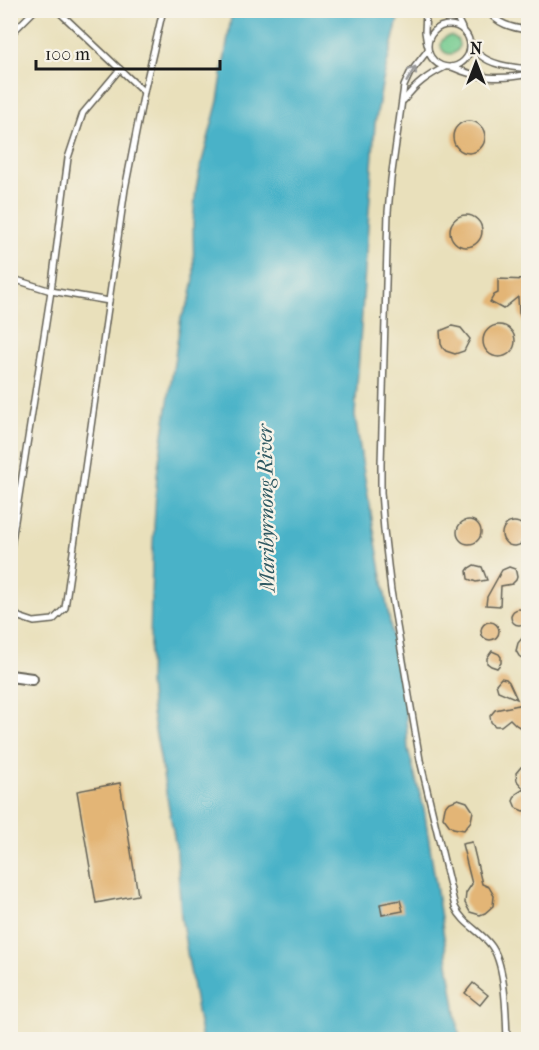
<svg xmlns="http://www.w3.org/2000/svg" width="539" height="1050" viewBox="0 0 539 1050" font-family="'IM FELL French Canon',serif">
<rect width="100%" height="100%" fill="#f7f3e8"/>
<filter id="ink" filterUnits="userSpaceOnUse"><feTurbulence type="fractalNoise" baseFrequency=".0167" numOctaves="2"/><feDisplacementMap in="SourceGraphic" scale="12" xChannelSelector="R" yChannelSelector="G"/><feConvolveMatrix kernelMatrix="1 2 1 2 8 2 1 2 1" color-interpolation-filters="sRGB"/></filter>
<filter id="wash" filterUnits="userSpaceOnUse"><feTurbulence type="fractalNoise" baseFrequency=".008" numOctaves="4" result="noise"/><feDisplacementMap in="SourceGraphic" scale="24" xChannelSelector="R" yChannelSelector="G"/><feGaussianBlur stdDeviation="1.35" result="paint"/><feColorMatrix in="noise" values="0 0 0 0 0 0 0 0 0 0 0 0 0 0 0 0 0 1.4 0 .05"/><feComposite in="paint" operator="in"/></filter>
<g filter="url(#wash)">
<rect width="100%" height="100%" fill="#e9e0bb"/>
<circle fill="#75cb8f" stroke="#487456" stroke-width="1.5" cx="450" cy="45" r="9"/>
<path fill="#4ab2c8" stroke="#336772" stroke-width="1.5" d="M 232,11 L 400,11 L 382,85 L 375,124 L 355,415 L 362,461 L 394,646 L 405,701 L 408,749 L 424,809 L 460,1039 L 202,1040 L 181,917 L 177,853 L 152,713 L 149,683 L 152,563 L 157,474 L 177,343 L 181,318 L 190,299 L 194,279 L 193,223 L 196,188 L 200,169 L 218,101 Z"/>
<g id="blocks">
<g fill="#e3b576">
<circle cx="469" cy="137" r="16"/>
<circle cx="466" cy="231" r="16"/>
<path d="M 498,279 L 528,280 L 528,333 L 519,313 L 518,297 L 503,309 L 490,302 L 494,295 L 498,293 Z"/>
<circle cx="499" cy="341" r="16"/>
<path d="M 452,326 L 461,328 L 470,339 L 464,351 L 455,354 L 446,351 L 443,348 L 441,344 L 440,331 Z"/>
<circle cx="469" cy="532" r="12"/>
<circle cx="514" cy="534" r="12"/>
<path d="M 474,565 L 482,567 L 487,580 L 476,582 L 468,579 L 467,571 L 469,568 Z"/>
<path d="M 509,567 L 515,569 L 516,572 L 517,577 L 516,580 L 512,584 L 501,586 L 500,606 L 486,605 L 487,597 L 502,570 Z"/>
<circle cx="519" cy="617" r="8"/>
<circle cx="490" cy="631" r="9"/>
<path d="M 528,631 L 528,663 L 519,656 L 516,651 L 518,643 Z"/>
<path d="M 492,651 L 499,654 L 501,657 L 501,663 L 497,668 L 491,666 L 487,663 L 487,658 Z"/>
<path d="M 501,678 L 506,679 L 509,682 L 517,699 L 498,691 L 496,684 Z"/>
<path d="M 528,703 L 528,728 L 521,728 L 516,725 L 510,719 L 501,726 L 495,726 L 491,722 L 490,716 L 495,710 Z"/>
<path d="M 528,765 L 528,810 L 523,811 L 516,808 L 513,801 L 516,794 L 524,789 L 517,781 L 516,773 L 521,767 Z"/>
<path d="M 120,783 L 138,895 L 96,903 L 77,791 Z"/>
<path d="M 458,799 L 467,802 L 473,811 L 471,821 L 464,830 L 453,828 L 449,825 L 443,817 L 445,807 L 448,803 Z"/>
<path d="M 472,842 L 482,884 L 489,887 L 494,896 L 493,906 L 485,913 L 480,915 L 470,912 L 465,903 L 466,893 L 472,884 L 462,844 Z"/>
<path d="M 400,900 L 403,911 L 382,915 L 380,904 Z"/>
<path d="M 473,983 L 488,995 L 480,1005 L 465,993 Z"/>
</g>
</g>
</g>
<g filter="url(#ink)">
<use href="#blocks" fill-opacity="0" stroke="#646154" stroke-width="1.5"/>
<g fill="none" stroke-linecap="round" stroke-linejoin="round">
<defs>
<g id="lane">
<path d="M 57,10 L 144,92"/>
<path d="M 426,10 L 425,32 L 427,44"/>
<path d="M 453,10 L 462,28"/>
<path d="M 487,10 C 497,24 512,28 528,30"/>
<circle cx="449" cy="46" r="21"/>
<path d="M 10,35 L 35,10"/>
<path d="M 471,43 C 474,47 476,52 480,55 C 493,66 512,67 528,69"/>
<path d="M 428,50 L 410,73 L 404,86 L 391,179 L 388,212 L 381,464 L 381,492 L 384,530 L 391,591 L 420,760 L 455,907 C 463,924 479,930 490,944 C 506,963 506,1015 507,1040"/>
<path d="M 452,67 C 479,79 500,80 528,74"/>
<path d="M 404,100 C 416,84 427,76 445,67"/>
<path d="M 10,278 L 51,291 L 109,301"/>
<path d="M 10,553 L 51,291 L 68,158 L 83,113 L 120,69"/>
<path d="M 10,608 L 19,617 L 34,622 L 53,620 L 65,608 L 125,189 L 144,92 L 163,10"/>
</g>
<path id="street" d="M 10,676 L 32,679"/>
</defs>
<use href="#lane" stroke="#646154" stroke-width="8"/>
<use href="#street" stroke="#646154" stroke-width="14"/>
<use href="#lane" stroke="#fff" stroke-width="5"/>
<use href="#street" stroke="#fff" stroke-width="10"/>
</g>
<defs><path id="oneway-shaft" d="M-6 0H5M1.5-3L5.5 0L1.5 3" fill="none" stroke-width="1.6" stroke-linecap="round" stroke-linejoin="round" transform="scale(1.5)"/></defs>
<use stroke="#999" href="#oneway-shaft" transform="translate(411 74) rotate(-60)"/>
</g>
<g text-anchor="middle" stroke-width="5" stroke-linejoin="round" paint-order="stroke">
<g font-size="21" font-style="italic" fill="#2e5861" stroke="#f7f3e8">
<text transform="translate(266 508) rotate(-91)" y="7">Maribyrnong River</text>
</g>
</g>
<rect width="539" height="1050" fill="none" stroke="#f7f3e8" stroke-width="36"/>
<g transform="translate(476 63)" stroke="#f7f3e8" stroke-width="4.5" paint-order="stroke">
<path d="M0-4.5L10 22L0 15L-10 22Z" fill="#1c1c1c"/>
<text y="-9" font-size="16" font-weight="bold" text-anchor="middle" fill="#1c1c1c">N</text>
</g>
<path d="M36 60v9h184v-9" fill="none" stroke="#1c1c1c" stroke-width="3"/>
<text x="45" y="60" font-size="18" fill="#1c1c1c" stroke="#f7f3e8" stroke-width="4.5" paint-order="stroke">100 m</text>
</svg>
